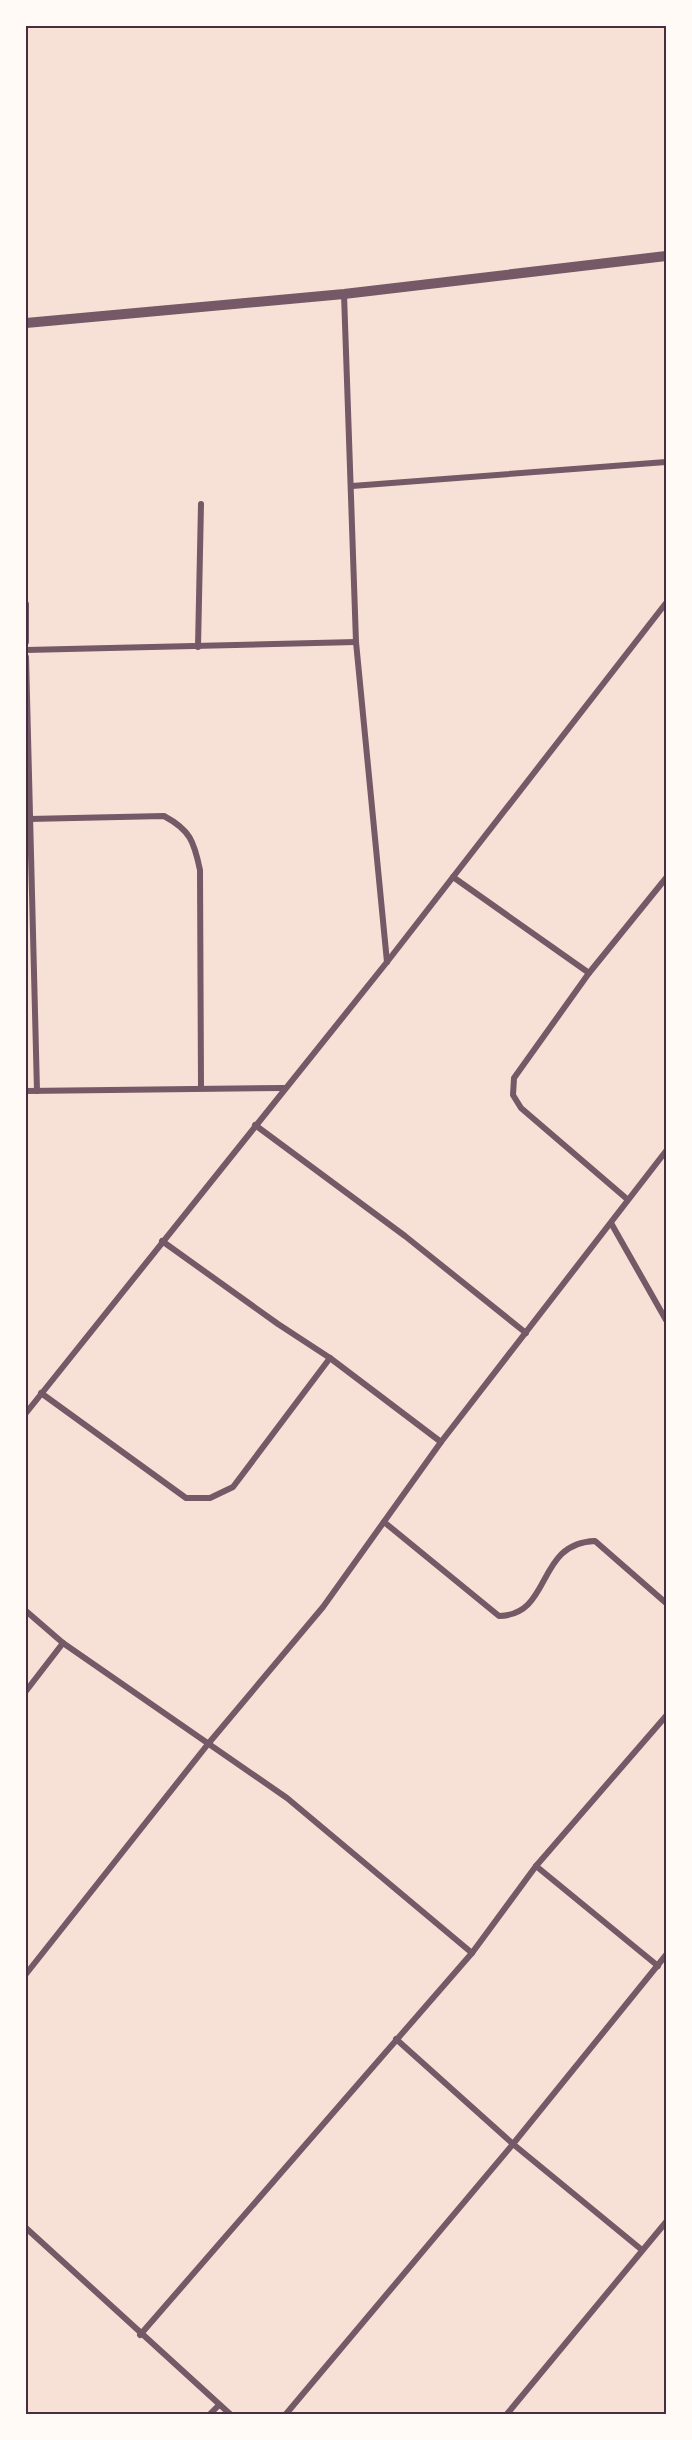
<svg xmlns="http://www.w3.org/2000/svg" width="692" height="2440" viewBox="0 0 692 2440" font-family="Rubik,sans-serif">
<rect width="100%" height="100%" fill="#f7e1d7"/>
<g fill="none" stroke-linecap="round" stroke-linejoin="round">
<g stroke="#755966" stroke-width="6">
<path d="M 344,294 L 356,642 L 387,962"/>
<path d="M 352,486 L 666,462"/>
<path d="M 26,604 L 26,642"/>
<path d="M 198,647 L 201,504"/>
<path d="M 26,650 L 356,642"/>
<path d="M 26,657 L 37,1091"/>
<path d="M 29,819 L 164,816 C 190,830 194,841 200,870 L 201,1088"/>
<path d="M 453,877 L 589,973"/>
<path d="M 26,1091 L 284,1088"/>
<path d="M 255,1125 L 405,1236 L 526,1333"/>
<path d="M 627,1199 L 521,1108 L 513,1095 L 514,1078 L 589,973 L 666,878"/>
<path d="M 611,1223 L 666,1320"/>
<path d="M 162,1241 L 278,1324 L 330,1358 L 441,1442"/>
<path d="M 41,1393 L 186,1498 L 210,1498 L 233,1487 L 330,1358"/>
<path d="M 26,1413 L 387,962 L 666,603"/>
<path d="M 384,1522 L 499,1616 C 553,1615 535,1543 595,1541 L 666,1603"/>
<path d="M 26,1611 L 63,1643 L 287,1798 L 472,1953"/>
<path d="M 26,1691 L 63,1643"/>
<path d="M 536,1866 L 658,1966"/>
<path d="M 26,1974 L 208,1744 L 323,1607 L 441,1442 L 666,1151"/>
<path d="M 396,2039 L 513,2144 L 642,2250"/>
<path d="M 26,2228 L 230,2414"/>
<path d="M 140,2335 L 472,1953 L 536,1866 L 666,1716"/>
<path d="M 210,2414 L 219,2405"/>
<path d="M 286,2414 L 513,2144 L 666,1955"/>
<path d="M 507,2414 L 666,2222"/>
</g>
<path stroke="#755966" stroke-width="10" d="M 26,323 L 344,294 L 666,256"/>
</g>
<rect width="692" height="2440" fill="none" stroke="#fffaf5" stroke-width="54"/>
<rect x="27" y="27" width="638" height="2386" fill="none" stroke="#4a2c40" stroke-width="2"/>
</svg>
